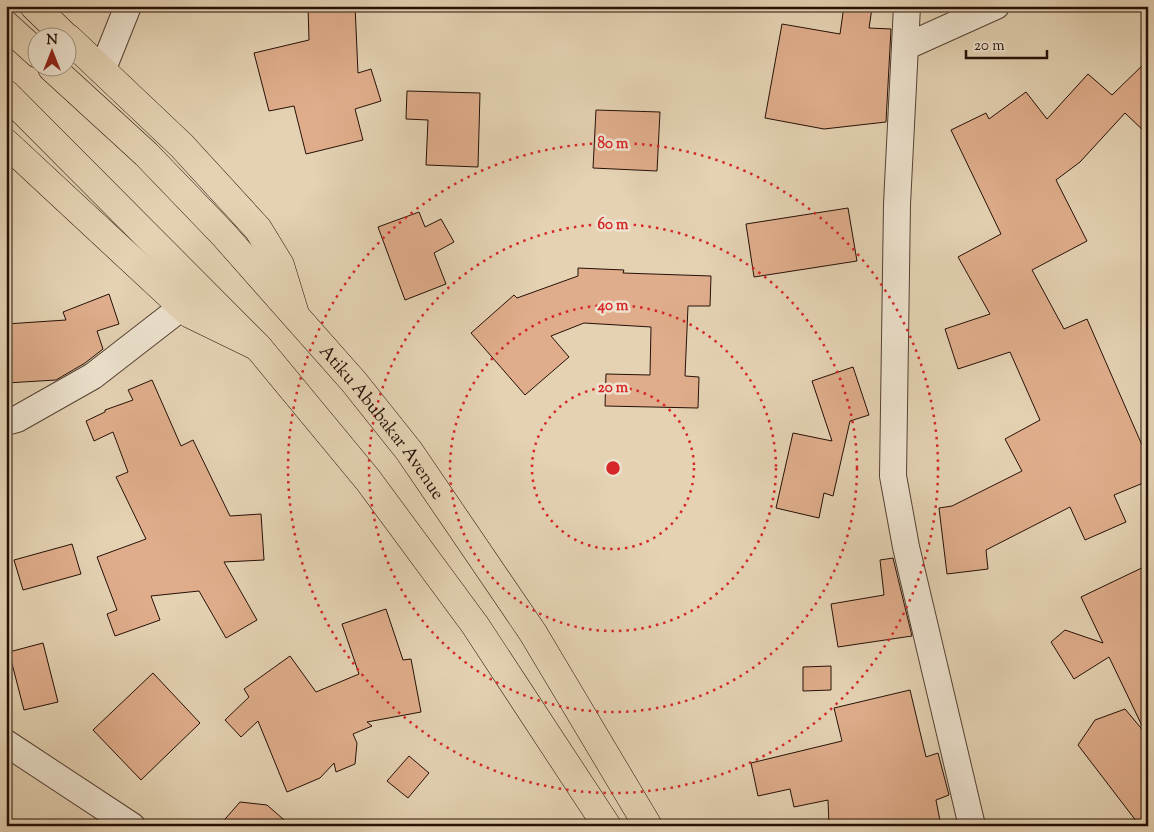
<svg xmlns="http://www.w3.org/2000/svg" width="1154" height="832" viewBox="0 0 1154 832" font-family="'Sorts Mill Goudy',serif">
<rect width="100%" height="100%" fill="#e4d2b3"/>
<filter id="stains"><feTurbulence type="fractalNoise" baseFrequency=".004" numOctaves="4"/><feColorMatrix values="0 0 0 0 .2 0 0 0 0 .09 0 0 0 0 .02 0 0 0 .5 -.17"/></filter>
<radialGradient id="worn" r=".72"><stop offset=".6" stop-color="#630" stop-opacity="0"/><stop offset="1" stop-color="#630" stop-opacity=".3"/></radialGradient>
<g fill="#dfad8b" stroke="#251007">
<path d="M 308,6 L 355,6 L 358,73 L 371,69 L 381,101 L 355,109 L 363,140 L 306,154 L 294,106 L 269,111 L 254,53 L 309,40 Z"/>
<path d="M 844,6 L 872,8 L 869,28 L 891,29 L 886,122 L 824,129 L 765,118 L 782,24 L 840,34 Z"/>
<path d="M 1148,60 L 1148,135 L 1125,113 L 1080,162 L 1056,180 L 1087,241 L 1032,270 L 1064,329 L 1087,319 L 1142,445 L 1148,442 L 1148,481 L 1114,495 L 1126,522 L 1085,540 L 1070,507 L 986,550 L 988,569 L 947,574 L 939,508 L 952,506 L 1022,471 L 1005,439 L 1040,420 L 1010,352 L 958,369 L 945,329 L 990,314 L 958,257 L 1001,234 L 951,130 L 986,113 L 989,119 L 1026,92 L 1047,119 L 1088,74 L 1112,95 Z"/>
<path d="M 407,91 L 480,93 L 478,167 L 426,165 L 428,120 L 406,119 Z"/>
<path d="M 596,110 L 660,112 L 657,171 L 593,168 Z"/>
<path d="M 848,208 L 857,261 L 754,277 L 746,224 Z"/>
<path d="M 419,212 L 425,227 L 441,219 L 454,242 L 434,253 L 446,284 L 405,300 L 378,227 Z"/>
<path d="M 578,268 L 624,270 L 623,273 L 711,276 L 710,306 L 688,306 L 685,376 L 699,377 L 698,408 L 605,406 L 606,374 L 650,375 L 651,327 L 584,323 L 551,336 L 569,357 L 525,395 L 471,333 L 514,295 L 517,298 L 578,276 Z"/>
<path d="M 109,294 L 119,324 L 97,331 L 103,349 L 85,363 L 56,380 L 6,383 L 6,324 L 66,320 L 63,312 Z"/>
<path d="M 853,367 L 869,415 L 850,421 L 833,496 L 824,493 L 819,518 L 776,508 L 793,433 L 832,441 L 812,381 Z"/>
<path d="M 152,380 L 181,446 L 193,440 L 230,516 L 261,514 L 264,560 L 224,562 L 257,620 L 226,638 L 199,591 L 151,596 L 160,620 L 115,636 L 107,614 L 117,610 L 97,557 L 146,539 L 116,477 L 128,472 L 113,432 L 94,441 L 86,421 L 105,412 L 105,410 L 133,400 L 128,390 Z"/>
<path d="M 72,544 L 81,574 L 23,590 L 14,560 Z"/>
<path d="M 893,558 L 912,636 L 838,647 L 831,604 L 884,595 L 880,560 Z"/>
<path d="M 1148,565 L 1148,826 L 1140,826 L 1078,745 L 1095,720 L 1125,709 L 1146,734 L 1109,657 L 1074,679 L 1051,642 L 1065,630 L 1103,643 L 1081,597 Z"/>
<path d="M 386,609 L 403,660 L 411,659 L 421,712 L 367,722 L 372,726 L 353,734 L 357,743 L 355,764 L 336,772 L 334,763 L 320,778 L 287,792 L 258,721 L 241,737 L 225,720 L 249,697 L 244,689 L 290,656 L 316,692 L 359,674 L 342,624 Z"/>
<path d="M 43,643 L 58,702 L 24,710 L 9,652 Z"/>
<path d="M 831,666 L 831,690 L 803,691 L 803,667 Z"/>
<path d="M 153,673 L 200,723 L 141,780 L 93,730 Z"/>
<path d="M 910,690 L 926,757 L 938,753 L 949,795 L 936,800 L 941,826 L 829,826 L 828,800 L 794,807 L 790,789 L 758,796 L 751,763 L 842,741 L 834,708 Z"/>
<path d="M 409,756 L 429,773 L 408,798 L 387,781 Z"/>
<path d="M 240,802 L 267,805 L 291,826 L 219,826 Z"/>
</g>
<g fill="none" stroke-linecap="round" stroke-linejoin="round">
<defs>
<g id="minor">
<path d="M 907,6 L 897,204 L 893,476 L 906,547 L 972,826"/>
<path d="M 905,47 L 996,6"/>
<path d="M 102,71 L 128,6"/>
<path d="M 6,422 L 17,419 L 93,376 L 182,307"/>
<path d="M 6,743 L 132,826"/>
</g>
<g id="primary">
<path d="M 6,25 L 38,54"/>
<path id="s1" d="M 52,68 L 146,154 L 223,234 L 354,382 L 409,451 L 533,633 L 648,826"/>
<path d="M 6,94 L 258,347 L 368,480 L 475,625 L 607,826"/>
</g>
<g id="trunk">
<path d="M 34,6 L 67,38"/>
<path d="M 68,38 L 182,146 L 258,229 L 280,265 L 295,314"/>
<path d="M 6,143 L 190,314 L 258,347"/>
</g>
</defs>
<use href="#minor" stroke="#554032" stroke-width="28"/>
<use href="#primary" stroke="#251007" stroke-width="29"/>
<use href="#trunk" stroke="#251007" stroke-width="29"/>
<use href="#minor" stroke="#ede2ce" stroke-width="26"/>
<use href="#primary" stroke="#e4d2b3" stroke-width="28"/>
<use href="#trunk" stroke="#e4d2b3" stroke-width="28"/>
</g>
<g fill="none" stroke="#d62828" stroke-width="2.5" stroke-dasharray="2.5 5">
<circle cx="613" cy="468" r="81"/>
<circle cx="613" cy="468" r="163"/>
<circle cx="613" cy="468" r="244"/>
<circle cx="613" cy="468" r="325"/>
</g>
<g text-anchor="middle" stroke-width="5" stroke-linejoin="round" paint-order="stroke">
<g font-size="18" fill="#251007" stroke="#ede2ce">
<text dy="6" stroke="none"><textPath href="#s1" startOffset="485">Atiku Abubakar Avenue</textPath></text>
</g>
</g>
<circle cx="613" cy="468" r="8" fill="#d62828" stroke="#ede2ce" stroke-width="2.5"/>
<g font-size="15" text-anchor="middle" font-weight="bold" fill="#d62828" stroke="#ede2ce" stroke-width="5" stroke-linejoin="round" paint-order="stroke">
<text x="613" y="148">80 m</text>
<text x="613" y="229">60 m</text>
<text x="613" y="310">40 m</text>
<text x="613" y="392">20 m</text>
</g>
<rect width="1154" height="832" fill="none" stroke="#e4d2b3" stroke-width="25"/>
<rect x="8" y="8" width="1139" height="817" fill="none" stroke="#251007" stroke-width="2.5"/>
<rect x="12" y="12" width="1129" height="807" fill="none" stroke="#251007"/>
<g transform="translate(52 52)"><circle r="24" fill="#ede2ce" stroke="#9d8e7e"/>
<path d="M0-4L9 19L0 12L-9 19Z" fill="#8f2418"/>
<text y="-8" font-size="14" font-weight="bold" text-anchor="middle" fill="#251007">N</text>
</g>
<path d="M966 50v8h81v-8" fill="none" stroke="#251007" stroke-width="2.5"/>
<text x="974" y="50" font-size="15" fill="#251007" stroke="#ede2ce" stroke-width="4" paint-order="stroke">20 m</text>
<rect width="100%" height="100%" filter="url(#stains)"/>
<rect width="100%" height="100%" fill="url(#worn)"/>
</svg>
